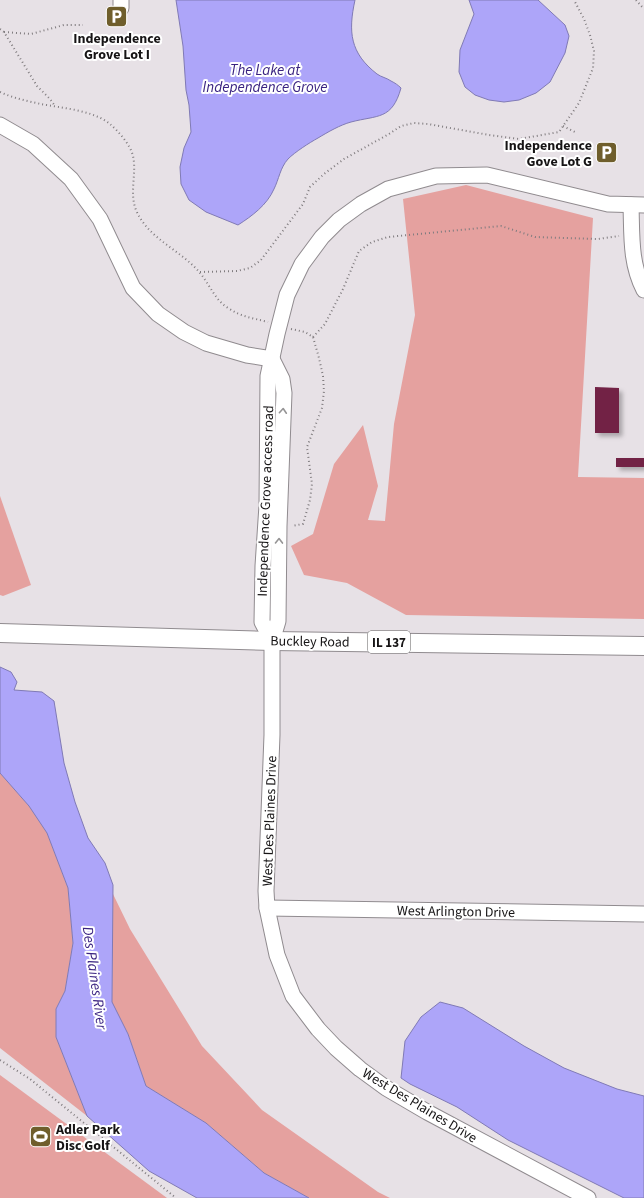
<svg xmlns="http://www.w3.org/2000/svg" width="644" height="1198" viewBox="0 0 644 1198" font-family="'Source Sans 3',sans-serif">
<defs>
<filter id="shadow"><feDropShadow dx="3.5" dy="3.5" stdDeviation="2" flood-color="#0004"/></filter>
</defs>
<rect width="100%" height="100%" fill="#e7e1e6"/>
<g fill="#e5a19f">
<path d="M 466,185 L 593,218 L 578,477 L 644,478 L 644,619 L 406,615 L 347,583 L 304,575 L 291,546 L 313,534 L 334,464 L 363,425 L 378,486 L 368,520 L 385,521 L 394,424 L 415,315 L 403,199 Z"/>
<path d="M 0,496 L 31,585 L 3,596 L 0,595 Z"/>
<path d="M 0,773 L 29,806 L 47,833 L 68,888 L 73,943 L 65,991 L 56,1009 L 56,1037 L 87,1116 L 0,1048 Z"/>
<path d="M 113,894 L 130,929 L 202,1046 L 262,1110 L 378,1192 L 390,1198 L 309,1198 L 264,1173 L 206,1123 L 146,1086 L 128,1034 L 112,1003 Z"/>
<path d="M 0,1075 L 167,1198 L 0,1198 Z"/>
</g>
<g fill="#ada5f9" stroke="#807ab5">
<path d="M 176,0 L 355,0 C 348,32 350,53 377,74 C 381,77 387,78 391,81 C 395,83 398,85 401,88 C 392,120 378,115 351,122 C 340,125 328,132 318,138 C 309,143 295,152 288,159 C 280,168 279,179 274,189 C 267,205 252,216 238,225 L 206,212 L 189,200 L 181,184 L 180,167 L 184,148 L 191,132 L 189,105 L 186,90 L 183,46 Z"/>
<path d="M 469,0 L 538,0 L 565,25 L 569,36 L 565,53 L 550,82 L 536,93 L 519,100 L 504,102 L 489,100 L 475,95 L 465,87 L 459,72 L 460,50 L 474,14 Z"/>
<path d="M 0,667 L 11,672 L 17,682 L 14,690 L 42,692 L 54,701 L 64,763 L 75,802 L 88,838 L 105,863 L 113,885 L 112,1002 L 128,1034 L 146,1086 L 206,1123 L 264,1173 L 309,1198 L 197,1198 L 149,1171 L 87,1116 L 56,1037 L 56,1009 L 65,991 L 73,943 L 68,888 L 47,833 L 29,806 L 0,773 Z"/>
<path d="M 440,1002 L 463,1008 L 524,1046 L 564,1068 L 617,1089 L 644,1096 L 644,1198 L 624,1198 L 508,1140 L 457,1107 L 410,1084 L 401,1078 L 405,1041 L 421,1017 Z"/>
</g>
<g fill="#722145" filter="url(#shadow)">
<path d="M 595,387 L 619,388 L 619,433 L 595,433 Z"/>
<rect x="616" y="458" width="28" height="9"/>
</g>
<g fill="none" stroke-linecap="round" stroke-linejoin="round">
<defs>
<g id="minor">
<path d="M 121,0 L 121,8"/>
<path d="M 0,125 L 33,144 L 71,179 L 100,219 L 133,288 L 158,314 L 184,332 L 206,343 L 247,355 L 272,359"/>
<path d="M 631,205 C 632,235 630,263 644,290"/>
<path d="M 272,359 L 282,379 L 284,393 L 279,526 L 278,621 L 272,641 L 272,735 L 266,891 L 267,908 L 277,955 L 293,996 L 318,1029 L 336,1048 L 360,1069 L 386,1088 L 427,1112 L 588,1198"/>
<path d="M 272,641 L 262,622 L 263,566 L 267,505 L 268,376 L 277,334 L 287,295 L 302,264 L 322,237 L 339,220 L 361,204 L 388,189 L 436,176 L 487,175 L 608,204 L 644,205"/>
<path d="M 267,908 L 644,914"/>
</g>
<path id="major" d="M 0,633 L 272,641 L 644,646"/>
</defs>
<use href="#minor" stroke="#908b8f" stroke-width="17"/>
<use href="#major" stroke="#908b8f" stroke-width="20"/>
<g stroke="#807c7f" stroke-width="2" stroke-dasharray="1 3" stroke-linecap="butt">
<path d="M 636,0 L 644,9"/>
<path d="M 0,29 L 4,32 L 37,86 L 50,99 L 55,106"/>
<path d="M 4,32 L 31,34 L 64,25 L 83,25"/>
<path d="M 0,92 C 13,98 27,101 41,104 C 61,108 93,110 110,124 C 119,132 130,144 133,156 C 137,174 129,192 136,210 C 148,239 181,250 200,273 C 210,285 215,300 228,308 C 241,317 253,318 268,322"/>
<path d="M 563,126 L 575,132"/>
<path d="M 200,272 L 237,271 L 250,268 L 261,260 L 303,204 L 310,187 L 324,174 L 344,159 L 389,134 L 401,126 L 414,123 L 428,124 L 489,135 L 519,139 L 559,132 L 579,103 L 593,68 L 594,51 L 590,35 L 584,19 L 574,0"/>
<path d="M 291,329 L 305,332 L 313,337 L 319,358 L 323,376 L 324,391 L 322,408 L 307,447 L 312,484 L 310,500 L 303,524 L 292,526"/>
<path d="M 313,337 L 325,324 L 343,289 L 359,251 L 372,242 L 388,237 L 501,226 L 535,237 L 598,239 L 619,236"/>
<path d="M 0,1060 L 30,1079 L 176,1198"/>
</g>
<use href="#minor" stroke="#fff" stroke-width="15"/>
<use href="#major" stroke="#fff" stroke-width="18"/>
</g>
<defs><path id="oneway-chevron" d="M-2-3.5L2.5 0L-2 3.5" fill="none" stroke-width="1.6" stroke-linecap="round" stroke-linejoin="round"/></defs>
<g stroke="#969596">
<use href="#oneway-chevron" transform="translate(283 411) rotate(-86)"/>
<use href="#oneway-chevron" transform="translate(279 541) rotate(-89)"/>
</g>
<defs>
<symbol id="parking-square" viewBox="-11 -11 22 22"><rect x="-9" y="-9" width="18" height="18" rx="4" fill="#6f5e2c" stroke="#fff"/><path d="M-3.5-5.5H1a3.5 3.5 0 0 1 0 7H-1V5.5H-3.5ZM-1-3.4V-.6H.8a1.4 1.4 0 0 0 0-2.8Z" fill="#fff"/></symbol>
<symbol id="stadium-square" viewBox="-11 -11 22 22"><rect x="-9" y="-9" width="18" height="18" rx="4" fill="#6f5e2c" stroke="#fff"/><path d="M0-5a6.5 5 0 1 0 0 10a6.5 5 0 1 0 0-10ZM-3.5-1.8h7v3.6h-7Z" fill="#fff"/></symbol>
</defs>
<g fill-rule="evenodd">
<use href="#parking-square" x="104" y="4" width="25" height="25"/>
<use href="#parking-square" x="594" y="140" width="25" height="25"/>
<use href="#stadium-square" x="28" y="1124" width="25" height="25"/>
</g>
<g text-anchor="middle" stroke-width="4" stroke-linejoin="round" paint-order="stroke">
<rect fill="#fff" stroke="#5c5a5b" stroke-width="1" x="368" y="631" width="42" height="22" rx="3"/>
<g font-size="13" font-weight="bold" fill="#161415">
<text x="389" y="647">IL 137</text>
</g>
<g font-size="14" font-weight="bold" fill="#161415" stroke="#fff">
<text x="117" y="43">Independence<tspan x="117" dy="16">Grove Lot I</tspan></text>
<text x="592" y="150" text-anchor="end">Independence<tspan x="592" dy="16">Gove Lot G</tspan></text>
<text x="56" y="1134" text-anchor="start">Adler Park<tspan x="56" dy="16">Disc Golf</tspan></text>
</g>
<g font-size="14" fill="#161415" stroke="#fff">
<text transform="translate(265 501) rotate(-88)" y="5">Independence Grove access road</text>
<text transform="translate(310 641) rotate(1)" y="5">Buckley Road</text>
<text transform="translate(269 821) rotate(-88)" y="5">West Des Plaines Drive</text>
<text transform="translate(456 911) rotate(1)" y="5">West Arlington Drive</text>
<text transform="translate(420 1105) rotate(31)" y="5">West Des Plaines Drive</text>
</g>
<g font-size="15" font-style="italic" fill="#3a2381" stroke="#fff">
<text x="265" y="75">The Lake at<tspan x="265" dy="17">Independence Grove</tspan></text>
<text transform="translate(95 978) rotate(82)" y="5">Des Plaines River</text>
</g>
</g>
</svg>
